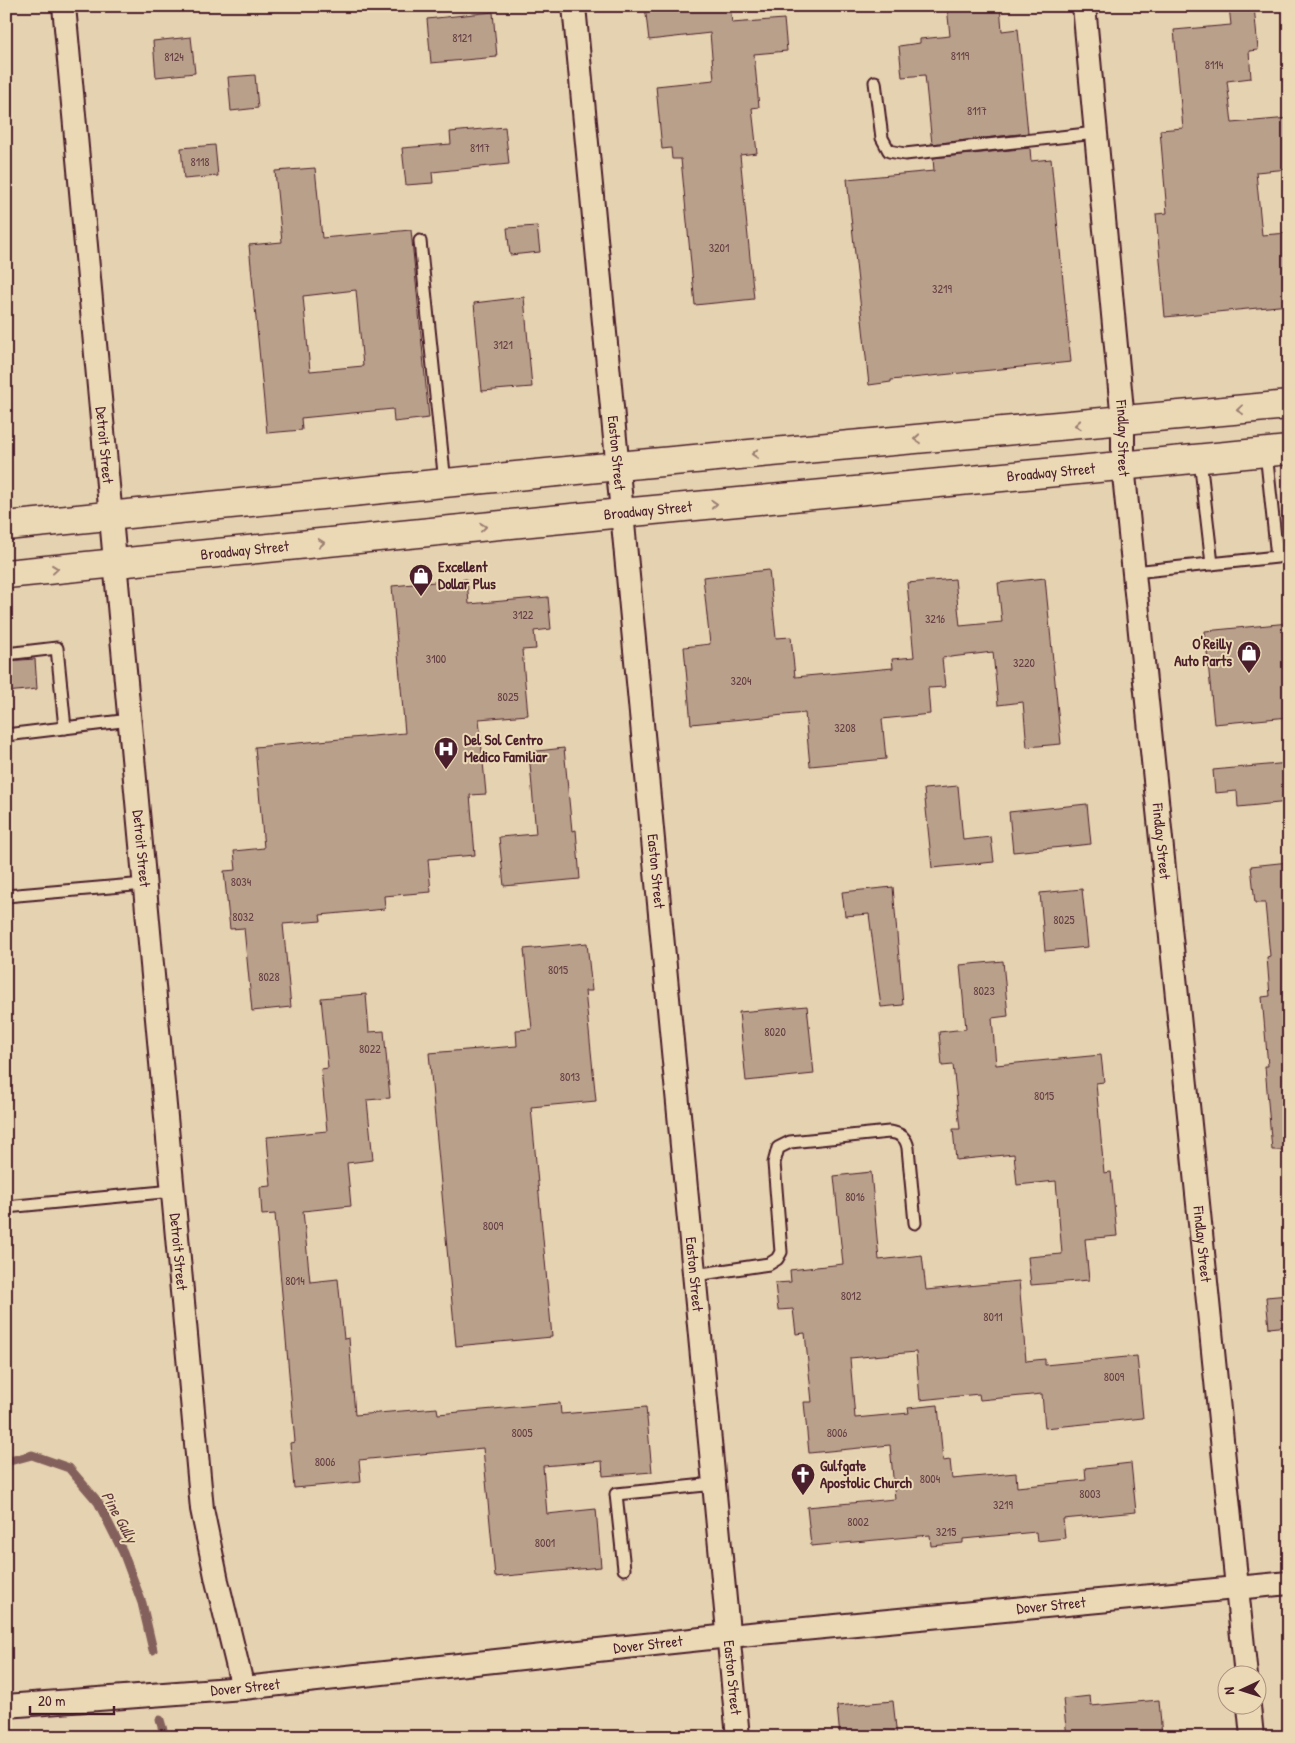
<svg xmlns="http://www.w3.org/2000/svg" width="1295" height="1743" viewBox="0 0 1295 1743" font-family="'Patrick Hand',sans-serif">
<rect width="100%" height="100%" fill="#e5d2b0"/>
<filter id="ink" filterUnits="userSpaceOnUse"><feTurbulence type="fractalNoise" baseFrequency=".02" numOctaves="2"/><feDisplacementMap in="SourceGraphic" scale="10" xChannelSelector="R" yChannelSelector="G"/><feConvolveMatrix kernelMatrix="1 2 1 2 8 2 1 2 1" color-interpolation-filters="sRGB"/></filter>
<g filter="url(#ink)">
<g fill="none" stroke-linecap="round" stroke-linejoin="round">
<g stroke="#84615c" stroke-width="9">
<path d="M 6,1462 L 32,1455 L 69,1468 L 98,1502 L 123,1552 L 142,1603 L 153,1650"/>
<path d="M 160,1720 L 165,1737"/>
</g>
</g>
<g fill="#b9a08b" stroke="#4a1f2b" fill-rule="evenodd">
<path d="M 645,6 L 730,6 L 732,23 L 784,19 L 787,51 L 754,54 L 759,107 L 752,108 L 757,153 L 740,155 L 754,299 L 695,305 L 681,159 L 672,159 L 671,148 L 662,149 L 656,86 L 714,80 L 710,33 L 649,40 Z"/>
<path d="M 947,6 L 1000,6 L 1002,31 L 1018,29 L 1028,133 L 932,144 L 925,75 L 902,77 L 899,46 L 920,43 L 920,39 L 950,36 Z"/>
<path d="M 1229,6 L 1254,6 L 1258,50 L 1249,51 L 1251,78 L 1227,81 L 1232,123 L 1289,118 L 1289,169 L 1256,172 L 1262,235 L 1289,233 L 1289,305 L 1165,317 L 1156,214 L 1167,213 L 1160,130 L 1183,128 L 1174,30 L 1231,25 Z"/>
<path d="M 493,12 L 497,57 L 431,63 L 427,19 Z"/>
<path d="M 191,37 L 195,73 L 156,77 L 153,41 Z"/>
<path d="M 255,75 L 258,108 L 231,111 L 228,77 Z"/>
<path d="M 505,127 L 509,164 L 432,172 L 433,183 L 406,185 L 402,148 L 451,144 L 450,132 Z"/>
<path d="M 215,145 L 218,176 L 184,179 L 181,148 Z"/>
<path d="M 1030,148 L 1031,161 L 1051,159 L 1071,362 L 891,380 L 891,382 L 869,385 L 847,179 L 934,171 L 933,158 Z"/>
<path d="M 315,168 L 322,238 L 411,230 L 429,418 L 394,422 L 393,409 L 352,413 L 301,418 L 302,430 L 267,433 L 249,245 L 282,242 L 275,171 ZM 356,290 L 363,366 L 310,371 L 303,296 Z"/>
<path d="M 537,226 L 540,252 L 510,255 L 507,228 Z"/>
<path d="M 524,297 L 532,387 L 482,391 L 474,303 Z"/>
<path d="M 769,570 L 776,638 L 791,637 L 795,677 L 893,668 L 892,659 L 914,657 L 907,583 L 955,579 L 960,626 L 1002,622 L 998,583 L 1045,578 L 1061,744 L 1027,747 L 1023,702 L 998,705 L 993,652 L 942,658 L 945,687 L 928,688 L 930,714 L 882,719 L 886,759 L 810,766 L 805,713 L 691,724 L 684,647 L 710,644 L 703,577 Z"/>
<path d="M 467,579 L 469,604 L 548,597 L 551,629 L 534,631 L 536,649 L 522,650 L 528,715 L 479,719 L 486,794 L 470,795 L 475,855 L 428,859 L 431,892 L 384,896 L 385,909 L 320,915 L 321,921 L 283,924 L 291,1007 L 252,1011 L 244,928 L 230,929 L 224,871 L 236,870 L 234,851 L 264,848 L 255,747 L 405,733 L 392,586 Z"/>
<path d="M 1289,623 L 1289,717 L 1214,724 L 1205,631 Z"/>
<path d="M 35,659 L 37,689 L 6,692 L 6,661 Z"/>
<path d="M 564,748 L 572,831 L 576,830 L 580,879 L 504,886 L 499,837 L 536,834 L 529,752 Z"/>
<path d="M 1289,763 L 1289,802 L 1238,807 L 1237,791 L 1215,793 L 1213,770 Z"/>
<path d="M 958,786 L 963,840 L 991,837 L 994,862 L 932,868 L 924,789 Z"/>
<path d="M 1087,804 L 1091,844 L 1013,852 L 1009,812 Z"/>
<path d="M 1289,862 L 1289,1150 L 1272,1150 L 1265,1066 L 1268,1066 L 1262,997 L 1270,996 L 1267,957 L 1270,956 L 1265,903 L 1255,903 L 1251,866 Z"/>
<path d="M 893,887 L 903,1005 L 881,1007 L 869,914 L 845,916 L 842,892 Z"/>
<path d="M 1082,889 L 1088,947 L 1045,951 L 1040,893 Z"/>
<path d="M 587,943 L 592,991 L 585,991 L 596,1101 L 531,1107 L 552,1337 L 456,1346 L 429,1053 L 517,1046 L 516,1030 L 532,1029 L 524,949 Z"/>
<path d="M 1003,961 L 1008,1016 L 992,1018 L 996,1065 L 1101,1055 L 1104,1082 L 1096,1083 L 1104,1173 L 1111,1172 L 1117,1236 L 1085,1239 L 1089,1280 L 1031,1285 L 1028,1257 L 1062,1254 L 1056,1181 L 1017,1185 L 1014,1154 L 956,1160 L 953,1129 L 960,1129 L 953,1065 L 942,1066 L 939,1032 L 966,1029 L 960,965 Z"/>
<path d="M 366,994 L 369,1032 L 384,1031 L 390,1098 L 367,1100 L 373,1160 L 347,1163 L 351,1206 L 303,1211 L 310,1282 L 338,1279 L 344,1339 L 349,1338 L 355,1415 L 437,1408 L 438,1414 L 560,1403 L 561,1414 L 646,1407 L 652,1472 L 603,1476 L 602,1461 L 543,1466 L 547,1514 L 596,1509 L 601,1567 L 495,1577 L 483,1448 L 359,1460 L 361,1482 L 294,1488 L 290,1443 L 295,1442 L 275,1214 L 262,1215 L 260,1187 L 271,1186 L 267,1137 L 327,1131 L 321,1069 L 328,1068 L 321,998 Z"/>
<path d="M 807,1006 L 814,1074 L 746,1081 L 739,1012 Z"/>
<path d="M 871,1172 L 879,1260 L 922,1255 L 926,1290 L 1019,1281 L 1026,1361 L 1045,1359 L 1045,1365 L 1137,1356 L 1143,1418 L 1045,1428 L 1042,1394 L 980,1400 L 979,1394 L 920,1400 L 916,1352 L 850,1358 L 855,1418 L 909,1413 L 908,1408 L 938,1405 L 943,1461 L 950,1460 L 952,1479 L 1016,1473 L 1017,1487 L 1086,1480 L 1085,1468 L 1131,1463 L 1136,1512 L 1063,1519 L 1065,1538 L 1037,1541 L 1036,1532 L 963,1539 L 963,1543 L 931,1546 L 930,1535 L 811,1546 L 807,1507 L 895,1499 L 890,1445 L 809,1453 L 804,1402 L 812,1402 L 805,1333 L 796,1334 L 793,1309 L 778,1310 L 775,1283 L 791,1282 L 790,1270 L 843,1264 L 834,1176 Z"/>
<path d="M 1289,1295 L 1289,1326 L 1269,1328 L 1266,1297 Z"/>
<path d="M 1090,1696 L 1091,1706 L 1159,1700 L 1162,1737 L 1067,1737 L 1063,1699 Z"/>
<path d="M 893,1701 L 897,1737 L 840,1737 L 837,1706 Z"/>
</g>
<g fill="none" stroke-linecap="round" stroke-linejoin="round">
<defs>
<g id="service">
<path d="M 875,82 L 882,138 L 889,151 L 905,154 L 1096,133"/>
<path d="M 420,241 L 445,483"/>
<path d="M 1200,459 L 1212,564"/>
<path d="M 1134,572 L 1277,557 L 1266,452"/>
<path d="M 6,654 L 57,648 L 65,728"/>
<path d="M 6,735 L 130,720"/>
<path d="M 6,896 L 145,884"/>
<path d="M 6,1207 L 173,1191"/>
<path d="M 695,1275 L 769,1264 L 777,1259 L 781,1252 L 774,1163 L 778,1148 L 790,1142 L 889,1132 C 900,1133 906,1137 908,1148 L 915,1223"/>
<path d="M 624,1569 L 616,1494 L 715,1484"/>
</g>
<g id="minor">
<path id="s1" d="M 64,6 L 202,1509 L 217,1581 L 243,1688"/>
<path id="s2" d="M 574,6 L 738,1737"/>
<path id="s3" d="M 1084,6 L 1123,421 L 1123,465 L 1246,1676"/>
<path id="s4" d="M 6,1706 L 243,1688 L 729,1636 L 1289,1583"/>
<path d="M 1249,1706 L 1252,1737"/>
</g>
<g id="primary">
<path d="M 6,526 L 618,466 L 1289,405"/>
<path id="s5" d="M 6,574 L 622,513 L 1289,450"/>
</g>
</defs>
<use href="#service" stroke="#4a1f2b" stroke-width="15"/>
<use href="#minor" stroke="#4a1f2b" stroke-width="26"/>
<use href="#primary" stroke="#4a1f2b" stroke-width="31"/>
<use href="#service" stroke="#ebd9b6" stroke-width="11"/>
<use href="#minor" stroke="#ebd9b6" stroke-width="22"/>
<use href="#primary" stroke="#ebd9b6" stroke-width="28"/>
</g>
<defs><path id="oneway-chevron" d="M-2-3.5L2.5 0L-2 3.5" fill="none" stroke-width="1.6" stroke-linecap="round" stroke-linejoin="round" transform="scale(1.25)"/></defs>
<g stroke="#9a7c70">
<use href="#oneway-chevron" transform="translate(1240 410) rotate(174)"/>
<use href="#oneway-chevron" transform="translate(1078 425) rotate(175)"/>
<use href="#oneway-chevron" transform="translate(917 439) rotate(175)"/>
<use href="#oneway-chevron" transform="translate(755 454) rotate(175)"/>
<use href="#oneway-chevron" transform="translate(714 504) rotate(-5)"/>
<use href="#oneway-chevron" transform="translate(483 527) rotate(-6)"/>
<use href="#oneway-chevron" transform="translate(321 543) rotate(-6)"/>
<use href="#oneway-chevron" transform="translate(55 569) rotate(-6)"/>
</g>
</g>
<defs>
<symbol id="shop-pin" viewBox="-11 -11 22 30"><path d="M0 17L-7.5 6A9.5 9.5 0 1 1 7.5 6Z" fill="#4a1f2b" stroke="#ebd9b6"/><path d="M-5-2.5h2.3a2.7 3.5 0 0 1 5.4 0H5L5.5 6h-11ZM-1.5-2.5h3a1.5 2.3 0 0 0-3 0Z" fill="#fff"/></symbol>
<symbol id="hospital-pin" viewBox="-11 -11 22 30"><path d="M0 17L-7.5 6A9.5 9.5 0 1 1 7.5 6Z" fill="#4a1f2b" stroke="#ebd9b6"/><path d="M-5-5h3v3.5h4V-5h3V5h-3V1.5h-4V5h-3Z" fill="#fff"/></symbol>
<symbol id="church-pin" viewBox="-11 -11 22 30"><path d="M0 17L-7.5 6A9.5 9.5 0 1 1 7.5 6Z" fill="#4a1f2b" stroke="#ebd9b6"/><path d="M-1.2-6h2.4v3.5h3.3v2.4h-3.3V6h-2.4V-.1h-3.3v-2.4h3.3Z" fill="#fff"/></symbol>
</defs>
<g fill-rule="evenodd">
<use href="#shop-pin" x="407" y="562" width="28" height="38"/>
<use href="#shop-pin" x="1235" y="639" width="28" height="38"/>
<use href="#hospital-pin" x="432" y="735" width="28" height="38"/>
<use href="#church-pin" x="789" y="1461" width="28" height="38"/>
</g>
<g text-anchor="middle" stroke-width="4" stroke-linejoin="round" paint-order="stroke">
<g font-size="12" fill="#663f43">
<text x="462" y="42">8121</text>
<text x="960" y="60">8119</text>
<text x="174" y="61">8124</text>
<text x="1214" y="69">8114</text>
<text x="977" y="115">8117</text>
<text x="480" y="152">8117</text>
<text x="200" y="166">8118</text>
<text x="719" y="252">3201</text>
<text x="942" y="293">3219</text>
<text x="503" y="349">3121</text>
<text x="523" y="619">3122</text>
<text x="935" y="623">3216</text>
<text x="436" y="663">3100</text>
<text x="1024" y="667">3220</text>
<text x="741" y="685">3204</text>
<text x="508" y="701">8025</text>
<text x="845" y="732">3208</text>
<text x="241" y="886">8034</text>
<text x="243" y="921">8032</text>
<text x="1064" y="924">8025</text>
<text x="558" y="974">8015</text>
<text x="269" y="981">8028</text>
<text x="984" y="995">8023</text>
<text x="775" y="1036">8020</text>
<text x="370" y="1053">8022</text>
<text x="570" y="1081">8013</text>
<text x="1044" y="1100">8015</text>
<text x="855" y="1201">8016</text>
<text x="493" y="1230">8009</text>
<text x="295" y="1285">8014</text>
<text x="851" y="1300">8012</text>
<text x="993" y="1321">8011</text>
<text x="1114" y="1381">8009</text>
<text x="522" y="1437">8005</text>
<text x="837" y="1437">8006</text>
<text x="325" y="1466">8006</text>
<text x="930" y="1483">8004</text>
<text x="1090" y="1498">8003</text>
<text x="1003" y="1509">3219</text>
<text x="858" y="1526">8002</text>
<text x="946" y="1536">3215</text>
<text x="545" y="1547">8001</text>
</g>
<g font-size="15" fill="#4a1f2b" stroke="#ebd9b6">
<text dy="5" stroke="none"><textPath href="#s3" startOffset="434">Findlay Street</textPath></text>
<text dy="5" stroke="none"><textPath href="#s1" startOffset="441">Detroit Street</textPath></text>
<text dy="5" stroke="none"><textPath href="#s2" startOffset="449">Easton Street</textPath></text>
<text dy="5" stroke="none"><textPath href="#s5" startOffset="1050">Broadway Street</textPath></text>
<text dy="5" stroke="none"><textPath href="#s5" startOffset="645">Broadway Street</textPath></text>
<text dy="5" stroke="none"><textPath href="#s5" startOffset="240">Broadway Street</textPath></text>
<text dy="5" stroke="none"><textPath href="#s3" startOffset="839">Findlay Street</textPath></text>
<text dy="5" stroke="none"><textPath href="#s1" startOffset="846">Detroit Street</textPath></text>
<text dy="5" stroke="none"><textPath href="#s2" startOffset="869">Easton Street</textPath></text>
<text dy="5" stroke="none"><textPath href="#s3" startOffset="1244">Findlay Street</textPath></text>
<text dy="5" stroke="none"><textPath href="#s1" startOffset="1251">Detroit Street</textPath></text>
<text dy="5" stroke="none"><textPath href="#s2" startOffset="1274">Easton Street</textPath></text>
<text dy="5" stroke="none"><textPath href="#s4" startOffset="1050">Dover Street</textPath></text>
<text dy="5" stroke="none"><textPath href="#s4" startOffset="645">Dover Street</textPath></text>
<text dy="5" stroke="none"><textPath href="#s2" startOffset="1679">Easton Street</textPath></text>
<text dy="5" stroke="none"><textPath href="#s4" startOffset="240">Dover Street</textPath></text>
</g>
<g font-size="15" font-weight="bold" fill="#4a1f2b" stroke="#ebd9b6" text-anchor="start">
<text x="438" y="572">Excellent<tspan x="438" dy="17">Dollar Plus</tspan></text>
<text x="1232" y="649" text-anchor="end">O'Reilly<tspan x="1232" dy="17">Auto Parts</tspan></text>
<text x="464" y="745">Del Sol Centro<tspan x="464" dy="17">Medico Familiar</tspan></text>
<text x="820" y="1471">Gulfgate<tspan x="820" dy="17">Apostolic Church</tspan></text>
</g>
<g font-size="16" font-style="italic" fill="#623a40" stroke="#ebd9b6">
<text transform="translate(120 1517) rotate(61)" y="6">Pine Gully</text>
</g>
</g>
<rect width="1295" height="1743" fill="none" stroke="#ebd9b6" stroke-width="25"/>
<rect x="12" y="12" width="1270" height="1718" fill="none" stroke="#4a1f2b" stroke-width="2" filter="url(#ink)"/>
<g transform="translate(1242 1690) rotate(266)"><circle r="24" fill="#ebd9b6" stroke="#ab8f7e"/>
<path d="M0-4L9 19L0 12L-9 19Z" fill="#4a1f2b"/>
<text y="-8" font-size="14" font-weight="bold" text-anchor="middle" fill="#4a1f2b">N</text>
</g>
<path d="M30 1706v8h84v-8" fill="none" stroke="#4a1f2b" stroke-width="2.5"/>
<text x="38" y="1706" font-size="15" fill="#4a1f2b" stroke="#ebd9b6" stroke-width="4" paint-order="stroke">20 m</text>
</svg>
